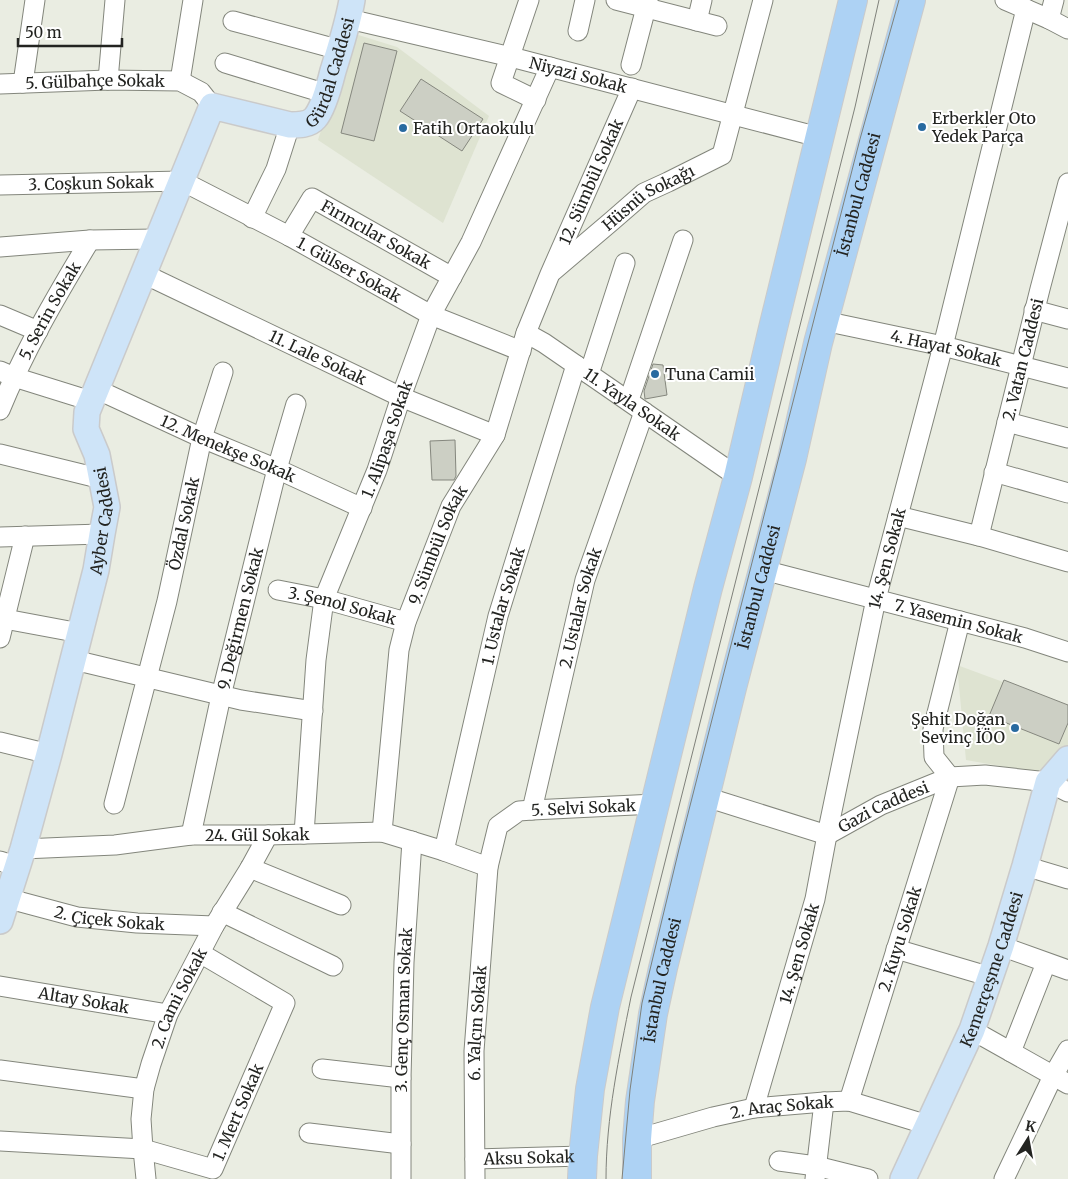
<svg xmlns="http://www.w3.org/2000/svg" width="1068" height="1179" viewBox="0 0 1068 1179" font-family="Merriweather,serif">
<rect width="100%" height="100%" fill="#eaede2"/>
<g fill="#dee3d1">
<path d="M 352,33 L 397,47 L 489,116 L 443,223 L 318,140 Z"/>
<path d="M 957,665 L 1068,706 L 1068,750 L 1046,774 L 966,760 Z"/>
</g>
<g fill="#cccfc4" stroke="#85877e">
<path d="M 364,43 L 397,51 L 374,141 L 341,133 Z"/>
<path d="M 421,79 L 483,119 L 462,151 L 400,111 Z"/>
<path d="M 653,364 L 663,365 L 667,395 L 645,399 L 644,391 Z"/>
<path d="M 455,440 L 456,476 L 454,480 L 432,480 L 430,441 Z"/>
<path d="M 1004,680 L 1068,705 L 1068,723 L 1059,744 L 989,716 Z"/>
</g>
<g fill="none" stroke-linecap="round" stroke-linejoin="round">
<defs>
<g id="minor">
<path d="M 529,0 L 501,83 L 536,100"/>
<path d="M 616,0 L 717,26"/>
<path d="M 1005,0 L 1049,19 L 1068,29"/>
<path id="s1" d="M 349,19 L 511,57 L 807,134"/>
<path d="M 1049,19 L 1054,0"/>
<path d="M 233,21 L 340,50"/>
<path d="M 697,21 L 702,0"/>
<path d="M 578,31 L 585,0"/>
<path d="M 225,63 L 327,94"/>
<path d="M 631,65 L 648,0"/>
<path d="M 108,80 L 115,0"/>
<path d="M 180,81 L 193,0"/>
<path d="M 23,83 L 35,0"/>
<path id="s2" d="M 0,84 L 108,80 L 180,81 L 201,92 L 212,106"/>
<path id="s3" d="M 0,185 L 182,181 L 289,236 L 431,315 L 521,351"/>
<path d="M 252,218 L 276,169 L 290,125"/>
<path id="s4" d="M 289,236 L 312,198 L 452,277"/>
<path d="M 0,247 L 90,240 L 156,239"/>
<path id="s5" d="M 553,271 L 613,220 L 644,193 L 668,182 L 722,155 L 763,0"/>
<path id="s6" d="M 142,273 L 401,397 L 495,435"/>
<path d="M 1034,310 L 1068,319"/>
<path d="M 0,315 L 38,331"/>
<path id="s7" d="M 824,321 L 943,346 L 1068,378"/>
<path id="s8" d="M 526,333 L 544,343 L 589,374 L 738,477"/>
<path d="M 0,371 L 14,377 L 91,401"/>
<path d="M 589,374 L 625,263"/>
<path id="s9" d="M 96,389 L 202,438 L 277,469 L 362,508"/>
<path d="M 629,400 L 683,240"/>
<path id="s10" d="M 0,410 C 24,351 57,295 90,240"/>
<path d="M 1007,422 L 1068,438"/>
<path d="M 0,454 L 102,479"/>
<path d="M 994,472 L 1068,493"/>
<path d="M 898,516 L 979,536 L 1068,562"/>
<path id="s11" d="M 979,536 L 1040,289 L 1068,183"/>
<path d="M 0,537 L 102,534"/>
<path id="s12" d="M 763,570 L 1025,638 L 1068,652"/>
<path id="s13" d="M 278,590 L 324,599 L 406,622"/>
<path d="M 0,618 L 80,633"/>
<path d="M 0,638 L 25,536"/>
<path d="M 74,660 L 241,700 L 313,711"/>
<path d="M 0,742 L 49,754"/>
<path id="s14" d="M 706,797 L 827,835 L 881,805 L 950,777 L 985,775 L 1048,782 L 1068,792"/>
<path id="s15" d="M 114,804 L 167,601 L 202,438 L 223,372"/>
<path id="s16" d="M 532,810 L 585,580 L 644,412"/>
<path id="s17" d="M 382,832 L 399,650 L 406,622 L 451,506 L 495,435 L 526,333 L 550,274 L 632,88"/>
<path id="s18" d="M 304,834 L 316,660 L 324,599 L 377,470 L 401,397 L 431,315 L 471,242 L 550,67"/>
<path id="s19" d="M 191,835 L 221,696 L 277,469 L 296,404"/>
<path id="s20" d="M 23,849 L 115,845 L 191,835 L 268,835 L 382,832 L 444,851 L 488,867"/>
<path id="s21" d="M 444,851 L 498,616 L 576,365"/>
<path d="M 0,861 L 16,866"/>
<path d="M 1025,866 L 1068,879"/>
<path d="M 250,868 L 341,905"/>
<path id="s22" d="M 6,898 L 77,917 L 137,923 L 214,926"/>
<path d="M 222,912 L 333,966"/>
<path d="M 1001,946 L 1068,970"/>
<path d="M 896,949 L 991,977"/>
<path id="s23" d="M 0,986 L 168,1014"/>
<path d="M 972,1030 L 1068,1084"/>
<path d="M 1011,1052 L 1046,963"/>
<path d="M 322,1069 L 401,1078"/>
<path d="M 0,1070 L 144,1089"/>
<path id="s24" d="M 849,1101 L 950,777 L 934,757 L 933,729 L 960,621"/>
<path id="s25" d="M 754,1108 L 815,899 L 827,835 L 876,599 L 943,346 L 1026,9"/>
<path d="M 309,1133 L 401,1144"/>
<path id="s26" d="M 637,1139 L 713,1117 L 754,1108 L 824,1102 L 849,1101 L 928,1125"/>
<path id="s27" d="M 0,1141 L 143,1149 L 213,1169 L 285,1003 L 200,953"/>
<path id="s28" d="M 475,1159 L 583,1156"/>
<path d="M 779,1161 L 816,1166 L 868,1179"/>
<path id="s29" d="M 146,1179 L 143,1149 L 141,1119 L 144,1089 L 151,1064 L 168,1014 L 214,926 L 250,868 L 268,835"/>
<path id="s30" d="M 401,1179 L 401,1078 L 404,962 L 412,841"/>
<path id="s31" d="M 475,1179 L 474,1051 L 488,867 L 498,826 L 519,811 L 532,810 L 655,804"/>
<path d="M 815,1179 L 824,1102"/>
<path d="M 1004,1179 L 1053,1076 L 1068,1050"/>
</g>
<g id="major">
<path id="s32" d="M 0,921 L 23,849 L 49,754 L 96,570 L 102,534 L 107,507 L 97,455 L 86,429 L 87,412 L 212,106 L 290,125 C 299,125 309,125 315,118 C 323,109 330,83 333,71 C 340,48 348,24 352,0"/>
<path id="s33" d="M 903,1179 L 972,1030 L 1001,946 L 1025,866 L 1048,782 L 1068,759"/>
</g>
<g id="highway">
<path d="M 582,1179 L 583,1156 L 590,1089 L 605,1007 L 708,588 L 738,477 L 773,328 L 853,0"/>
<path id="s34" d="M 637,1179 L 637,1139 L 640,1101 L 653,1014 L 663,968 L 732,688 L 792,459 L 818,343 L 911,0"/>
</g>
</defs>
<use href="#minor" stroke="#83867c" stroke-width="21"/>
<use href="#major" stroke="#cacaca" stroke-width="28"/>
<use href="#highway" stroke="#cacaca" stroke-width="30"/>
<use href="#minor" stroke="#fff" stroke-width="19"/>
<use href="#major" stroke="#cee4f8" stroke-width="25"/>
<use href="#highway" stroke="#add2f4" stroke-width="28"/>
<g stroke="#7f817a" stroke-width="1">
<path d="M 606,1179 C 606,1117 619,1057 631,997 L 855,107 L 879,0"/>
<path d="M 622,1179 L 630,1090 L 642,1003 L 679,849 L 860,139 L 899,0"/>
</g>
</g>
<g fill="#286aa0" stroke="#fff" stroke-width="2">
<circle cx="922" cy="127" r="5"/>
<circle cx="403" cy="128" r="5"/>
<circle cx="655" cy="374" r="5"/>
<circle cx="1015" cy="728" r="5"/>
</g>
<g text-anchor="middle" stroke-width="4" stroke-linejoin="round" paint-order="stroke">
<g font-size="16" fill="#232421" stroke="#fff">
<text dy="6" stroke="none"><textPath href="#s32" startOffset="1012">Gürdal Caddesi</textPath></text>
<text dy="6" stroke="none"><textPath href="#s1" startOffset="236">Niyazi Sokak</textPath></text>
<text dy="6" stroke="none"><textPath href="#s2" startOffset="95">5. Gülbahçe Sokak</textPath></text>
<text dy="6" stroke="none"><textPath href="#s17" startOffset="691">12. Sümbül Sokak</textPath></text>
<text dy="6" stroke="none"><textPath href="#s3" startOffset="91">3. Coşkun Sokak</textPath></text>
<text dy="6" stroke="none"><textPath href="#s34" startOffset="1011">İstanbul Caddesi</textPath></text>
<text dy="6" stroke="none"><textPath href="#s5" startOffset="121">Hüsnü Sokağı</textPath></text>
<text dy="6" stroke="none"><textPath href="#s4" startOffset="118">Fırıncılar Sokak</textPath></text>
<text dy="6" stroke="none"><textPath href="#s3" startOffset="371">1. Gülser Sokak</textPath></text>
<text dy="6" stroke="none"><textPath href="#s10" startOffset="111">5. Serin Sokak</textPath></text>
<text dy="6" stroke="none"><textPath href="#s7" startOffset="125">4. Hayat Sokak</textPath></text>
<text dy="6" stroke="none"><textPath href="#s6" startOffset="195">11. Lale Sokak</textPath></text>
<text dy="6" stroke="none"><textPath href="#s11" startOffset="182">2. Vatan Caddesi</textPath></text>
<text dy="6" stroke="none"><textPath href="#s8" startOffset="128">11. Yayla Sokak</textPath></text>
<text dy="6" stroke="none"><textPath href="#s18" startOffset="408">1. Alipaşa Sokak</textPath></text>
<text dy="6" stroke="none"><textPath href="#s9" startOffset="145">12. Menekşe Sokak</textPath></text>
<text dy="6" stroke="none"><textPath href="#s32" startOffset="414">Ayber Caddesi</textPath></text>
<text dy="6" stroke="none"><textPath href="#s15" startOffset="289">Özdal Sokak</textPath></text>
<text dy="6" stroke="none"><textPath href="#s17" startOffset="295">9. Sümbül Sokak</textPath></text>
<text dy="6" stroke="none"><textPath href="#s25" startOffset="566">14. Şen Sokak</textPath></text>
<text dy="6" stroke="none"><textPath href="#s34" startOffset="606">İstanbul Caddesi</textPath></text>
<text dy="6" stroke="none"><textPath href="#s13" startOffset="66">3. Şenol Sokak</textPath></text>
<text dy="6" stroke="none"><textPath href="#s21" startOffset="252">1. Ustalar Sokak</textPath></text>
<text dy="6" stroke="none"><textPath href="#s16" startOffset="208">2. Ustalar Sokak</textPath></text>
<text dy="6" stroke="none"><textPath href="#s19" startOffset="222">9. Değirmen Sokak</textPath></text>
<text dy="6" stroke="none"><textPath href="#s12" startOffset="202">7. Yasemin Sokak</textPath></text>
<text dy="6" stroke="none"><textPath href="#s31" startOffset="445">5. Selvi Sokak</textPath></text>
<text dy="6" stroke="none"><textPath href="#s14" startOffset="190">Gazi Caddesi</textPath></text>
<text dy="6" stroke="none"><textPath href="#s20" startOffset="235">24. Gül Sokak</textPath></text>
<text dy="6" stroke="none"><textPath href="#s22" startOffset="106">2. Çiçek Sokak</textPath></text>
<text dy="6" stroke="none"><textPath href="#s24" startOffset="170">2. Kuyu Sokak</textPath></text>
<text dy="6" stroke="none"><textPath href="#s25" startOffset="161">14. Şen Sokak</textPath></text>
<text dy="6" stroke="none"><textPath href="#s33" startOffset="228">Kemerçeşme Caddesi</textPath></text>
<text dy="6" stroke="none"><textPath href="#s34" startOffset="201">İstanbul Caddesi</textPath></text>
<text dy="6" stroke="none"><textPath href="#s29" startOffset="188">2. Cami Sokak</textPath></text>
<text dy="6" stroke="none"><textPath href="#s23" startOffset="85">Altay Sokak</textPath></text>
<text dy="6" stroke="none"><textPath href="#s30" startOffset="169">3. Genç Osman Sokak</textPath></text>
<text dy="6" stroke="none"><textPath href="#s31" startOffset="156">6. Yalçın Sokak</textPath></text>
<text dy="6" stroke="none"><textPath href="#s26" startOffset="149">2. Araç Sokak</textPath></text>
<text dy="6" stroke="none"><textPath href="#s27" startOffset="278">1. Mert Sokak</textPath></text>
<text dy="6" stroke="none"><textPath href="#s28" startOffset="54">Aksu Sokak</textPath></text>
</g>
<g font-size="16" fill="#232421" stroke="#fff" text-anchor="start">
<text x="932" y="124">Erberkler Oto<tspan x="932" dy="18">Yedek Parça</tspan></text>
<text x="413" y="134">Fatih Ortaokulu</text>
<text x="665" y="380">Tuna Camii</text>
<text x="1005" y="725" text-anchor="end">Şehit Doğan<tspan x="1005" dy="18">Sevinç İÖO</tspan></text>
</g>
</g>
<g transform="translate(1028 1139) rotate(11)" stroke="#ffffff" stroke-width="4" paint-order="stroke">
<path d="M0-4L9 19L0 12L-9 19Z" fill="#232421"/>
<text y="-8" font-size="14" font-weight="bold" text-anchor="middle" fill="#232421">K</text>
</g>
<path d="M18 38v8h104v-8" fill="none" stroke="#232421" stroke-width="2.5"/>
<text x="25" y="38" font-size="15" fill="#232421" stroke="#ffffff" stroke-width="4" paint-order="stroke">50 m</text>
</svg>
